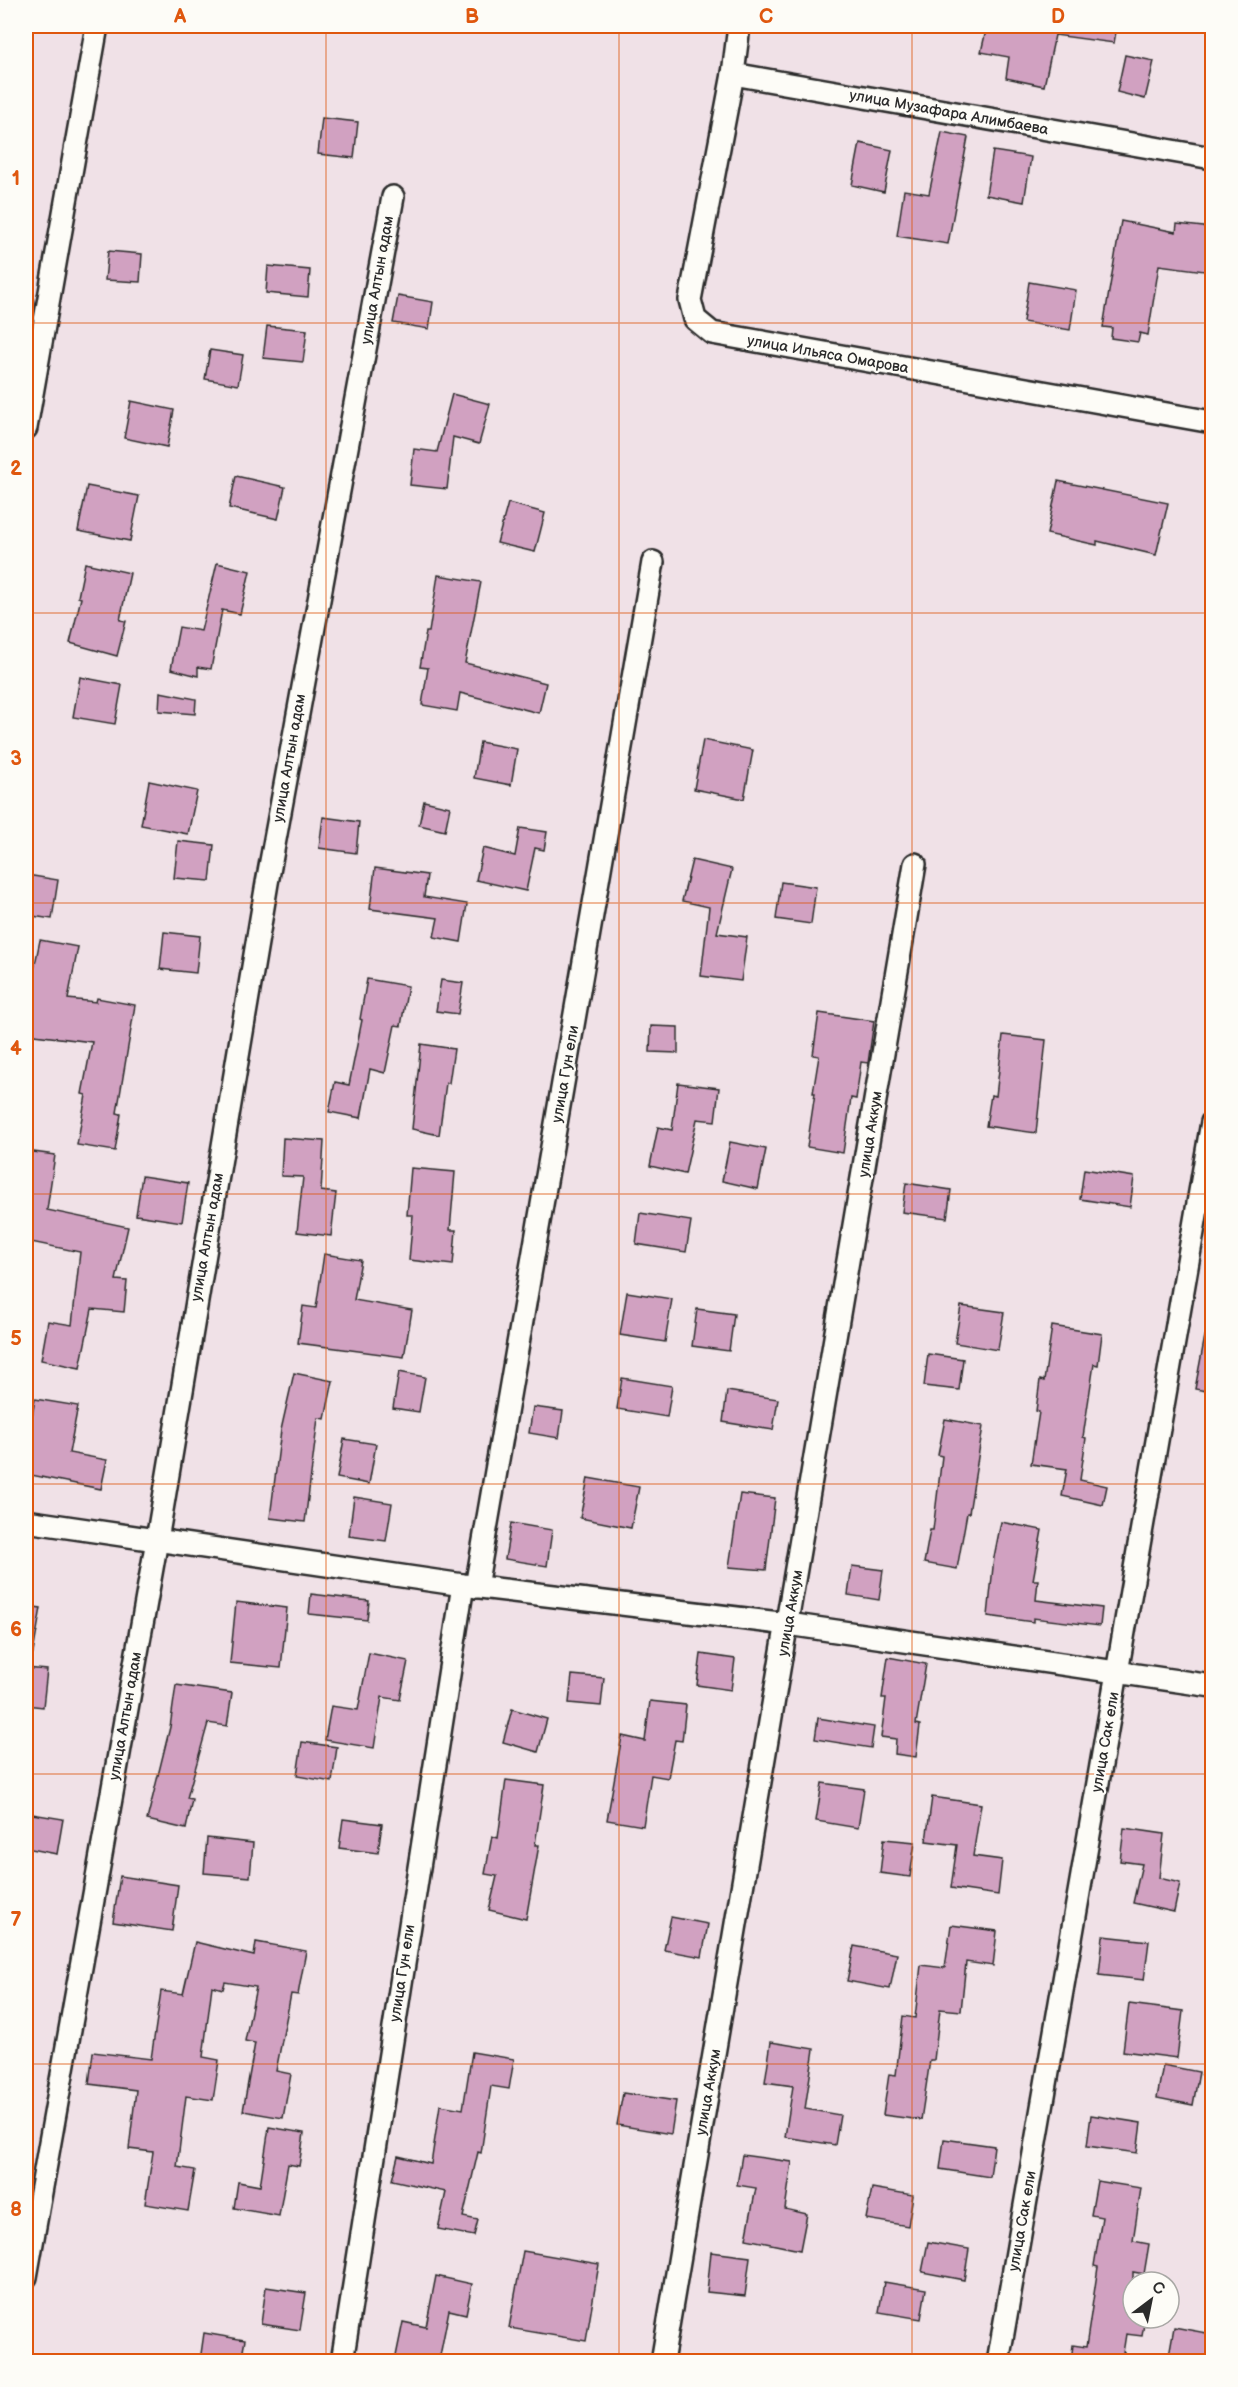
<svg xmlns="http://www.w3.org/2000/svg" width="1238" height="2387" viewBox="0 0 1238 2387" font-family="'Balsamiq Sans',sans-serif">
<rect width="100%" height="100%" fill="#f0e1e7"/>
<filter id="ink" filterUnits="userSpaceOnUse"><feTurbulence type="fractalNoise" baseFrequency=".0167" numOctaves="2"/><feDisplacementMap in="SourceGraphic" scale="12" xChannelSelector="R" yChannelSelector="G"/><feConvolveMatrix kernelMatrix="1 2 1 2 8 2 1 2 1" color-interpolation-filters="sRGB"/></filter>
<g filter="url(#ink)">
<g fill="#d1a1c1" stroke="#2b2b2b" stroke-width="1.5">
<path d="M 987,26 L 1117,26 L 1114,43 L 1055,35 L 1044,86 L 1006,78 L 1009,57 L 981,52 Z"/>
<path d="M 1125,55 L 1154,61 L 1145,99 L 1117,92 Z"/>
<path d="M 322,118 L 358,122 L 354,158 L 318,154 Z"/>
<path d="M 942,132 L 968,137 L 948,244 L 897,236 L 904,190 L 929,194 Z"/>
<path d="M 860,143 L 892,150 L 884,192 L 852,185 Z"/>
<path d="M 993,151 L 1031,157 L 1024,202 L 986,195 Z"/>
<path d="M 1121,221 L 1176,232 L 1177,224 L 1212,228 L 1212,272 L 1159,265 L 1148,335 L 1140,333 L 1138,342 L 1111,338 L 1112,328 L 1103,327 Z"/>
<path d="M 108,251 L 142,254 L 140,282 L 105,280 Z"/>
<path d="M 268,266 L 310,270 L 308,297 L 266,293 Z"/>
<path d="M 1029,282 L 1076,290 L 1070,330 L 1023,322 Z"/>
<path d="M 398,296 L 433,302 L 429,329 L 393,323 Z"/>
<path d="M 267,326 L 307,330 L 303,362 L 263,358 Z"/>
<path d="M 210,350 L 243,355 L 238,385 L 205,379 Z"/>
<path d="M 452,394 L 490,404 L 479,444 L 453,437 L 447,489 L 410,485 L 414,449 L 437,452 Z"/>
<path d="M 131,401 L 174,410 L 167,447 L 124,438 Z"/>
<path d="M 236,476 L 285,487 L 278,519 L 229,508 Z"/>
<path d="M 1058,481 L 1168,503 L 1156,555 L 1097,541 L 1097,545 L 1047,534 Z"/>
<path d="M 87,486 L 139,496 L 130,541 L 78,531 Z"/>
<path d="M 508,503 L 545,513 L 535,552 L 497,543 Z"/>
<path d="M 85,563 L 130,573 L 120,620 L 126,621 L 117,656 L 70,643 L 81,598 L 78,597 Z"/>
<path d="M 217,563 L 250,571 L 240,614 L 222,610 L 211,669 L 198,667 L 198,676 L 171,669 L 179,627 L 201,631 Z"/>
<path d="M 438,575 L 481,582 L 465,663 L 546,683 L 539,713 L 460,693 L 457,711 L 422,705 L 428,668 L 420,667 L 426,632 L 429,632 Z"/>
<path d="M 80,677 L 122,685 L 115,724 L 73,717 Z"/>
<path d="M 160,692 L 196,699 L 195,714 L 159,711 Z"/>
<path d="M 703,740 L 753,750 L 744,799 L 694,789 Z"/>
<path d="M 480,742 L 517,749 L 511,785 L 474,778 Z"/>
<path d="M 149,781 L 197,791 L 188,834 L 141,825 Z"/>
<path d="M 424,801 L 450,807 L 445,831 L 419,825 Z"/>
<path d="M 323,817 L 359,822 L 356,853 L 319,848 Z"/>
<path d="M 520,828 L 547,832 L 544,850 L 535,848 L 526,891 L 476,880 L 483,848 L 515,856 Z"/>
<path d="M 178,841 L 214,845 L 210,881 L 174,878 Z"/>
<path d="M 692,860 L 732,869 L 717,933 L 747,937 L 741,981 L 701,976 L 709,907 L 682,901 Z"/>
<path d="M 375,868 L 427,875 L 424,897 L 467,904 L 461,942 L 434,937 L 438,918 L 370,909 Z"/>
<path d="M 27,875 L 58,880 L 52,919 L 26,915 Z"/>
<path d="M 781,882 L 816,887 L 811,924 L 776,919 Z"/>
<path d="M 164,932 L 200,936 L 196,973 L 160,969 Z"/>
<path d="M 40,940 L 78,947 L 68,999 L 96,1002 L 97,998 L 135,1005 L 117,1113 L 121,1114 L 115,1151 L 77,1145 L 86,1095 L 82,1094 L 92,1042 L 26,1034 L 27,994 L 29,994 Z"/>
<path d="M 367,979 L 408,986 L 401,1026 L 395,1025 L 385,1073 L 370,1069 L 361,1118 L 329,1112 L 335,1082 L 349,1085 L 362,1020 L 360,1019 Z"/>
<path d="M 441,980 L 463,983 L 458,1014 L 436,1011 Z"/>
<path d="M 819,1013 L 874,1021 L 868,1063 L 861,1062 L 856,1099 L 851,1098 L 843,1153 L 807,1147 L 815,1093 L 813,1093 L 819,1056 L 813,1055 Z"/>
<path d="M 651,1026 L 678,1027 L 678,1053 L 650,1052 Z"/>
<path d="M 1003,1035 L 1046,1040 L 1036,1133 L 986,1126 L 991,1095 L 996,1096 Z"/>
<path d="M 421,1044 L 454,1049 L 449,1083 L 446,1083 L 439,1135 L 412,1129 Z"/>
<path d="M 678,1083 L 719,1088 L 715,1121 L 697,1119 L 685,1174 L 650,1166 L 658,1127 L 672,1130 Z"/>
<path d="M 283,1138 L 324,1141 L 321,1191 L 336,1193 L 331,1236 L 297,1232 L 303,1177 L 281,1176 Z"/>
<path d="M 730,1142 L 766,1149 L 758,1189 L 722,1181 Z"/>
<path d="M 26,1151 L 55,1155 L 47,1210 L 128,1227 L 116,1280 L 127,1281 L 124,1312 L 92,1309 L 80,1368 L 41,1360 L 48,1321 L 72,1325 L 80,1252 L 26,1241 Z"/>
<path d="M 411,1168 L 455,1172 L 450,1230 L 456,1230 L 453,1265 L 409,1260 L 413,1215 L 407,1215 Z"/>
<path d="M 1084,1169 L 1134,1177 L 1130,1207 L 1080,1199 Z"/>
<path d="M 142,1176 L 188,1183 L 182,1222 L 136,1215 Z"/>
<path d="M 906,1183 L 951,1190 L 947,1218 L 902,1212 Z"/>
<path d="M 640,1213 L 691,1221 L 686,1252 L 636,1244 Z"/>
<path d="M 324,1254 L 361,1260 L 354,1300 L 412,1310 L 404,1357 L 298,1343 L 303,1306 L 316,1308 Z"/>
<path d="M 627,1292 L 672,1299 L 665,1342 L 620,1335 Z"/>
<path d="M 961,1306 L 1004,1312 L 998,1350 L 955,1343 Z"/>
<path d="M 697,1309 L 734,1314 L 729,1351 L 692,1346 Z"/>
<path d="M 1052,1326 L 1102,1334 L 1098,1365 L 1094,1364 L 1083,1437 L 1086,1438 L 1080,1480 L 1107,1486 L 1103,1505 L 1062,1496 L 1067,1469 L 1031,1464 L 1039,1412 L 1036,1411 L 1040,1380 L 1044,1381 Z"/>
<path d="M 1205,1336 L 1212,1337 L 1212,1392 L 1195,1389 Z"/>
<path d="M 928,1354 L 963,1359 L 959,1390 L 924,1386 Z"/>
<path d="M 399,1372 L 425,1377 L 419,1412 L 393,1408 Z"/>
<path d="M 294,1373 L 333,1381 L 325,1419 L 318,1418 L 305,1522 L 270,1518 L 281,1430 Z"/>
<path d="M 622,1378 L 672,1386 L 667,1417 L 617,1409 Z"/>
<path d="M 727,1391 L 778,1399 L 773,1430 L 723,1422 Z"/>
<path d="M 35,1399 L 78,1406 L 69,1453 L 107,1460 L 101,1489 L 26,1474 L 26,1444 L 27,1445 Z"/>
<path d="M 533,1407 L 563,1411 L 559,1438 L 529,1433 Z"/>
<path d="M 945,1419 L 983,1426 L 969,1513 L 967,1513 L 957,1569 L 924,1563 L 930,1530 L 933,1530 L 942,1456 L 938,1455 Z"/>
<path d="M 344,1439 L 376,1444 L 369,1484 L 337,1478 Z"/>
<path d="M 588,1478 L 639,1487 L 631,1528 L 580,1518 Z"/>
<path d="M 740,1494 L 775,1498 L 766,1570 L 729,1567 Z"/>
<path d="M 354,1497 L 392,1503 L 386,1541 L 349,1536 Z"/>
<path d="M 1001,1522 L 1042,1530 L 1033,1580 L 1038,1580 L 1036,1600 L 1102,1608 L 1100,1626 L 1033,1618 L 1033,1622 L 988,1616 L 994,1557 Z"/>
<path d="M 511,1523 L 552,1530 L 547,1566 L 505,1559 Z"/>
<path d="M 852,1566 L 883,1570 L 879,1600 L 848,1595 Z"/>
<path d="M 311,1594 L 369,1601 L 367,1620 L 309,1614 Z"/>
<path d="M 236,1602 L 287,1608 L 281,1668 L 230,1663 Z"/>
<path d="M 26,1606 L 41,1608 L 33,1653 L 26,1652 Z"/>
<path d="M 369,1653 L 408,1661 L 400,1700 L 382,1697 L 374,1748 L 325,1740 L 331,1706 L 358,1710 Z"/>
<path d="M 701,1654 L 735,1659 L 731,1690 L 697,1685 Z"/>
<path d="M 888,1657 L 926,1664 L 916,1724 L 920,1725 L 916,1757 L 895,1754 L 896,1739 L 881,1737 L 886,1698 L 882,1698 Z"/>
<path d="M 26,1668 L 47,1670 L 43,1707 L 26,1705 Z"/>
<path d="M 572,1675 L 604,1678 L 601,1706 L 569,1703 Z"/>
<path d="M 176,1685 L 232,1693 L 227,1726 L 208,1723 L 187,1798 L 192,1799 L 186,1829 L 147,1820 L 170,1727 Z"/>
<path d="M 650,1701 L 686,1705 L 682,1741 L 675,1740 L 668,1778 L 651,1775 L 643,1826 L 607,1820 L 622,1736 L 645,1741 Z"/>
<path d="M 512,1709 L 547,1719 L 538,1752 L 503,1742 Z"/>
<path d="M 818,1718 L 874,1727 L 871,1748 L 815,1739 Z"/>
<path d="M 302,1742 L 337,1747 L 332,1782 L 297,1776 Z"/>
<path d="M 506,1780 L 544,1785 L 535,1845 L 539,1845 L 526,1919 L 489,1910 L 497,1876 L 485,1874 L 492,1836 L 498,1838 Z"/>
<path d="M 822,1783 L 864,1789 L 858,1828 L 816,1821 Z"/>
<path d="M 932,1797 L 981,1804 L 973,1856 L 1002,1860 L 998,1895 L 951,1888 L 957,1845 L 926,1841 Z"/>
<path d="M 26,1813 L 63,1819 L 57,1854 L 26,1848 Z"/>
<path d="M 343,1819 L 382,1824 L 378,1853 L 339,1848 Z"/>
<path d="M 1124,1828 L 1164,1834 L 1159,1878 L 1180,1883 L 1174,1912 L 1133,1903 L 1142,1864 L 1120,1861 Z"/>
<path d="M 207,1838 L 253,1843 L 250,1877 L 204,1873 Z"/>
<path d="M 884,1839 L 915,1842 L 910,1877 L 880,1873 Z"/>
<path d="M 120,1876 L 178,1885 L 172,1931 L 113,1922 Z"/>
<path d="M 671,1917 L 708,1924 L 702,1957 L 664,1950 Z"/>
<path d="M 951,1925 L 997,1931 L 993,1966 L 966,1962 L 961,2011 L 940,2009 L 934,2060 L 930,2060 L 921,2120 L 883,2115 L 889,2074 L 896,2075 L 903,2016 L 915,2018 L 921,1965 L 945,1968 Z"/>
<path d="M 1103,1936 L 1149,1941 L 1144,1980 L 1099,1975 Z"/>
<path d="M 195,1942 L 254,1956 L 256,1942 L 306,1951 L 298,1995 L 291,1994 L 276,2071 L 291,2074 L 283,2118 L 243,2111 L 255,2043 L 245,2041 L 256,1987 L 225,1982 L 223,1989 L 212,1986 L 203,2057 L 219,2060 L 213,2100 L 186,2096 L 177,2167 L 195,2170 L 188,2211 L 145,2204 L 153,2152 L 129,2149 L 136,2090 L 89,2084 L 93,2052 L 151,2059 L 161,1991 L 183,1994 Z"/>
<path d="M 854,1946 L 897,1954 L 890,1989 L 847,1981 Z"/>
<path d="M 1129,2004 L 1183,2011 L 1177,2058 L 1123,2051 Z"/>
<path d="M 771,2042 L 814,2049 L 805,2109 L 840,2115 L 835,2145 L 785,2137 L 793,2086 L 765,2082 Z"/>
<path d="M 472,2052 L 514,2059 L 509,2089 L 491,2086 L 481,2153 L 478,2152 L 463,2217 L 478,2220 L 474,2236 L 438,2229 L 446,2192 L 392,2180 L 398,2156 L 431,2164 L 440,2105 L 463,2109 Z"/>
<path d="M 1163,2065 L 1199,2072 L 1193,2105 L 1157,2098 Z"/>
<path d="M 623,2093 L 676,2101 L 671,2134 L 617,2125 Z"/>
<path d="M 1091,2115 L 1141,2123 L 1137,2153 L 1087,2146 Z"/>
<path d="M 269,2127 L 304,2133 L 299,2166 L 288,2164 L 279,2216 L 234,2208 L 238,2182 L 260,2186 Z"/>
<path d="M 944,2139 L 994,2146 L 990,2177 L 940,2169 Z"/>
<path d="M 742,2155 L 792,2162 L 785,2209 L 807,2214 L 800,2250 L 746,2239 L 756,2188 L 737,2185 Z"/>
<path d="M 1097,2181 L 1141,2188 L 1133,2241 L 1149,2244 L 1144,2274 L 1133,2272 L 1133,2318 L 1145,2318 L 1142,2336 L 1126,2334 L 1123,2353 L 1125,2353 L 1124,2361 L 1071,2361 L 1073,2345 L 1086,2347 L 1098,2267 L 1094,2266 L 1102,2217 L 1091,2215 Z"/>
<path d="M 872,2188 L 913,2195 L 908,2226 L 866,2219 Z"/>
<path d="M 928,2242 L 969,2249 L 964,2280 L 922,2272 Z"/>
<path d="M 523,2251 L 599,2264 L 586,2341 L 509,2328 Z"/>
<path d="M 711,2252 L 750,2257 L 745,2296 L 707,2292 Z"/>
<path d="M 436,2276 L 472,2284 L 466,2314 L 449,2310 L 439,2361 L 395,2361 L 403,2322 L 426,2327 Z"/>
<path d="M 884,2282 L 926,2289 L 921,2319 L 879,2312 Z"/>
<path d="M 266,2287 L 306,2293 L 300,2330 L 261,2324 Z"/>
<path d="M 1174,2327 L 1212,2334 L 1210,2361 L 1168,2361 Z"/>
<path d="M 204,2333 L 245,2340 L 241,2361 L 200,2361 Z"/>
</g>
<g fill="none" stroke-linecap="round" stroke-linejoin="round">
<defs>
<g id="street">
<path d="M 739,26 L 733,74 L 1212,158"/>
<path d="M 733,74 L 690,300 L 695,319 L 712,333 L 1212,422"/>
<path d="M 26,428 L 97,26"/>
<path d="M 26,1521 L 463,1585 L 788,1624 L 1212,1686"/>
<path d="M 476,1587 L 653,562"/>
<path d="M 26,2277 L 157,1540 L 267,883 L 393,197"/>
<path d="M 342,2362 L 463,1585"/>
<path d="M 662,2362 L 915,864"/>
<path d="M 998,2362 L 1212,1122"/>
</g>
</defs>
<use href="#street" stroke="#2b2b2b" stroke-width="26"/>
<use href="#street" stroke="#fdfcf7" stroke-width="21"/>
</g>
</g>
<path fill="none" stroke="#df570e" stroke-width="1.5" stroke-opacity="0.55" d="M 326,26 L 326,2362M 619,26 L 619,2362M 912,26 L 912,2362M 26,323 L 1212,323M 26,613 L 1212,613M 26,903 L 1212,903M 26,1194 L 1212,1194M 26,1484 L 1212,1484M 26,1774 L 1212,1774M 26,2064 L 1212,2064"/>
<g text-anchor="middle" stroke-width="4.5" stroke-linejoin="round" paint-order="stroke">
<g font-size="15" fill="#2b2b2b" stroke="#fdfcf7">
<text transform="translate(949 112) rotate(10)" y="5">улица Музафара Алимбаева</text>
<text transform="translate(377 280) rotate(-80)" y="5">улица Алтын адам</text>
<text transform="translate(828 354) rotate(10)" y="5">улица Ильяса Омарова</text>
<text transform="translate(289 758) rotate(-80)" y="5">улица Алтын адам</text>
<text transform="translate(565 1074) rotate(-80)" y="5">улица Гун ели</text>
<text transform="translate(870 1134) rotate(-81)" y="5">улица Аккум</text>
<text transform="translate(207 1237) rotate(-80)" y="5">улица Алтын адам</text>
<text transform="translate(790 1613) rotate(-80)" y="5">улица Аккум</text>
<text transform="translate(125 1716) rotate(-80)" y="5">улица Алтын адам</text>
<text transform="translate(1105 1742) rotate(-80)" y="5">улица Сак ели</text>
<text transform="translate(402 1973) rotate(-81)" y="5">улица Гун ели</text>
<text transform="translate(708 2092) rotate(-80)" y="5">улица Аккум</text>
<text transform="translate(1022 2221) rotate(-80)" y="5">улица Сак ели</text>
</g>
</g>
<rect width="1238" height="2387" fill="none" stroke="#fdfcf7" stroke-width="66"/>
<g transform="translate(1151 2300) rotate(32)"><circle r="28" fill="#fdfcf7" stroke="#a9a8a5" stroke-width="1.5"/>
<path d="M0-4.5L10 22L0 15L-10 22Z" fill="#2b2b2b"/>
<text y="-9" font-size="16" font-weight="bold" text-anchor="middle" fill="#2b2b2b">С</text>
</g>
<rect x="33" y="33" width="1172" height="2321" fill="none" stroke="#df570e" stroke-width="2"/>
<g font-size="20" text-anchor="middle" font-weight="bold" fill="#df570e">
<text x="180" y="23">A</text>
<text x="472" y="23">B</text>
<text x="766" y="23">C</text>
<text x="1058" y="23">D</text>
<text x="16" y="185">1</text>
<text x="16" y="475">2</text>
<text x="16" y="765">3</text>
<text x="16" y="1055">4</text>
<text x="16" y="1345">5</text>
<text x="16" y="1636">6</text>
<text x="16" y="1926">7</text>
<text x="16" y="2216">8</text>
</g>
</svg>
